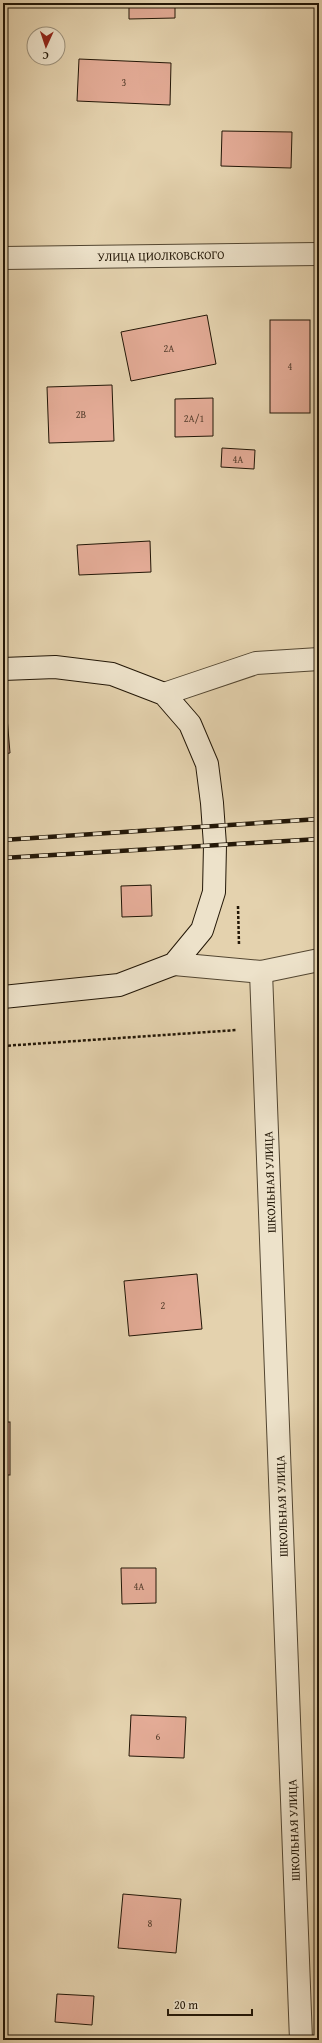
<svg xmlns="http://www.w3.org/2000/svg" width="322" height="2043" viewBox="0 0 322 2043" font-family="'Gentium Book Plus',serif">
<rect width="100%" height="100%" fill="#e4d2ae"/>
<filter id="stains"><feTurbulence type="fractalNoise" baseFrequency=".005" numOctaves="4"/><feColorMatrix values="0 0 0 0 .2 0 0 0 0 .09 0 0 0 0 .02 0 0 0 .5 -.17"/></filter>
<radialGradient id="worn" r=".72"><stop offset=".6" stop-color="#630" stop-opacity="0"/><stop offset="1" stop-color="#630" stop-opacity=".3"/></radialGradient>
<g fill="#e3ab96" stroke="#231707">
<path d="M 129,3 L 175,3 L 175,18 L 129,19 Z"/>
<path d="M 79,59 L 171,63 L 170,105 L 77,101 Z"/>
<path d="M 222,131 L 292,132 L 291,168 L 221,166 Z"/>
<path d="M 207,315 L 216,364 L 131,381 L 121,332 Z"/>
<rect x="270" y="320" width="40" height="93"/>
<path d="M 112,385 L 114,441 L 49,443 L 47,387 Z"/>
<path d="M 213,398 L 213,436 L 175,437 L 175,399 Z"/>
<path d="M 222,448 L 255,450 L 254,469 L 221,467 Z"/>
<path d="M 150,541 L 151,572 L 79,575 L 77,545 Z"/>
<path d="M 7,717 L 10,753 L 3,754 L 3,718 Z"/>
<path d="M 151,885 L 152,916 L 122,917 L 121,886 Z"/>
<path d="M 197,1274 L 202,1329 L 129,1336 L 124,1281 Z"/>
<rect x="3" y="1422" width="7" height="53"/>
<path d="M 121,1568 L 156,1568 L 156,1603 L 122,1604 Z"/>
<path d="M 131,1715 L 186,1717 L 184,1758 L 129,1756 Z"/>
<path d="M 123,1894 L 181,1899 L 176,1953 L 118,1948 Z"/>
<path d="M 57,1994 L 94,1996 L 92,2025 L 55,2022 Z"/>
</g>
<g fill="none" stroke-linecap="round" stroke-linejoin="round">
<defs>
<g id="street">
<path d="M 3,258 L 319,254"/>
<path d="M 164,694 L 256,663 L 319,659"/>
<path d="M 174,964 L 261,972 L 319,960"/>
<path d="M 261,972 L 301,2040"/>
</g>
<path id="secondary" d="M 3,669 L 55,667 L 112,674 L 164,694 L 190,724 L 207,764 L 212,803 L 215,845 L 214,892 L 202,930 L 174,964 L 119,985 L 3,997"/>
</defs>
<use href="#street" stroke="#534631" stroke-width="24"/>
<use href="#secondary" stroke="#231707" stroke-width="24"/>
<g stroke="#231707" stroke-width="2.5" stroke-dasharray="3 2" stroke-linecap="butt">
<path d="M 238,906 L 239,945"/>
<path d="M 3,1046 L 237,1030"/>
</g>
<use href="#street" stroke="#ede2ca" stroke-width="22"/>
<use href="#secondary" stroke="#ede2ca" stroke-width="22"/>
<defs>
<g id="rail">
<path d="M 3,840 L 319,819"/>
<path d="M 3,858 L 319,839"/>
</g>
</defs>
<use href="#rail" stroke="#231707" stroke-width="4.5"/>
<use href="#rail" stroke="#ede2ca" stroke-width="3" stroke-dasharray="9" stroke-linecap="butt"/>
</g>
<g text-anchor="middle" stroke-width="4" stroke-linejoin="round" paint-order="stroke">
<g font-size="10" fill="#533c2b">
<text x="124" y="86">3</text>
<text x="169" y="352">2А</text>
<text x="290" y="370">4</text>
<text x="81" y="418">2В</text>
<text x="194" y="422">2А/1</text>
<text x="238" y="463">4А</text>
<text x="163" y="1309">2</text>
<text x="139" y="1590">4А</text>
<text x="158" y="1740">6</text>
<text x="150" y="1927">8</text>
</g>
<g font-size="12" fill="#231707" stroke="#ede2ca">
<text transform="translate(161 256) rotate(-1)" y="4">УЛИЦА ЦИОЛКОВСКОГО</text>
<text transform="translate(270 1182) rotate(-92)" y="4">ШКОЛЬНАЯ УЛИЦА</text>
<text transform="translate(282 1506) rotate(-92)" y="4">ШКОЛЬНАЯ УЛИЦА</text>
<text transform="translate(294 1830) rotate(-92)" y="4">ШКОЛЬНАЯ УЛИЦА</text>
</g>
</g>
<rect width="322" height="2043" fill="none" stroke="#e4d2ae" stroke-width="16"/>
<rect x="4" y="4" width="314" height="2035" fill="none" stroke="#231707" stroke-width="2"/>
<rect x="8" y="8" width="306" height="2027" fill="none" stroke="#231707"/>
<g transform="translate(46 46) rotate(183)"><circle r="19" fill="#ede2ca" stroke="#9c917c"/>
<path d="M0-3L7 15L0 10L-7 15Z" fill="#8f2418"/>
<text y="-6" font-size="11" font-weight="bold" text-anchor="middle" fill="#231707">С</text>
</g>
<path d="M168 2009v6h84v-6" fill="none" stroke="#231707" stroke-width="2"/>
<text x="174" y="2009" font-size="12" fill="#231707" stroke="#ede2ca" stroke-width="3" paint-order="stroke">20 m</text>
<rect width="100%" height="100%" filter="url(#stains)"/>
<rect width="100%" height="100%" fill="url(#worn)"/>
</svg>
